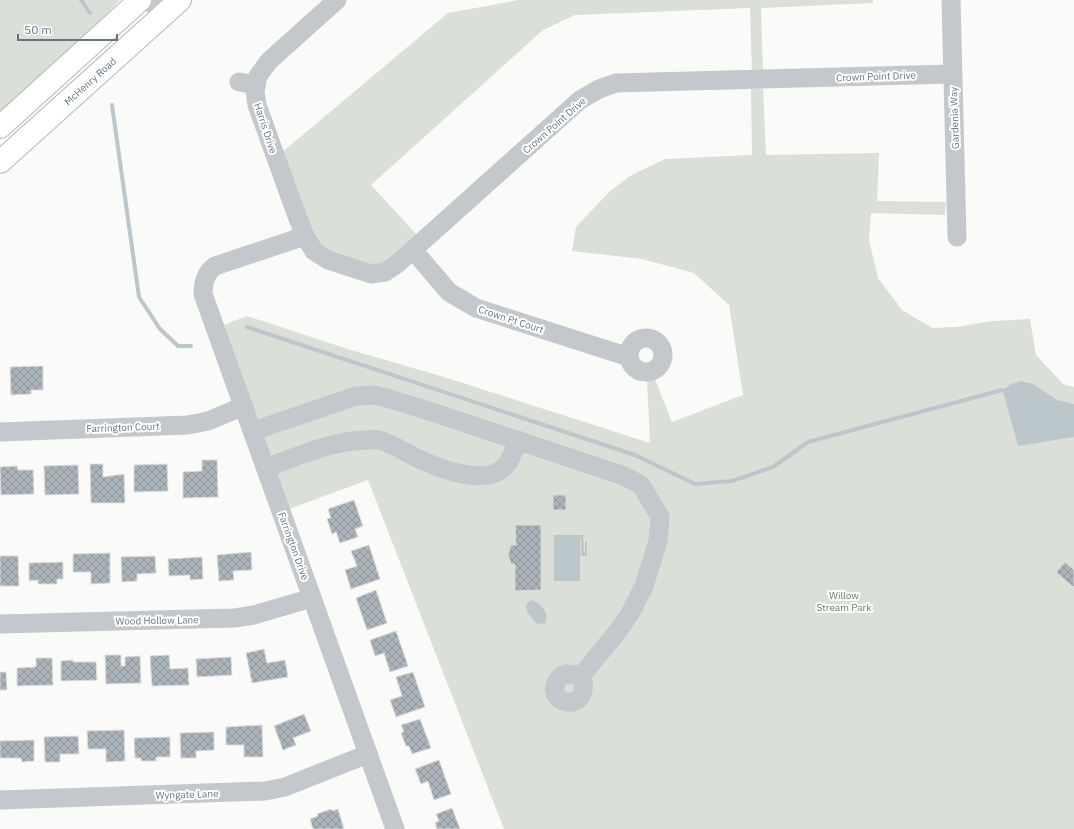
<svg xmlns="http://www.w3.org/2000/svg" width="1074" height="829" viewBox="0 0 1074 829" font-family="'IBM Plex Sans',sans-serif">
<defs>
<pattern id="building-cross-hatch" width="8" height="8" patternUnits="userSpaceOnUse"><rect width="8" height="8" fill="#aab3b9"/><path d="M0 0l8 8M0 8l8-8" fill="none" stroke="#8e969c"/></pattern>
</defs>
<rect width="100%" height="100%" fill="#fafaf8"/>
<g fill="#dadfd7">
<path d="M 0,0 L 120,0 L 67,56 L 0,116 Z"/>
<path d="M 519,0 L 873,0 L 873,3 L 761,8 L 763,73 L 752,74 L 750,8 L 575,15 L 543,30 L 371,185 L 417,235 L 379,268 L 317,246 L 280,154 L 448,13 Z"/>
<path d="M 751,89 L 763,89 L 766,155 L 879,153 L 877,201 L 946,202 L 945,215 L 871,213 L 869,240 L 878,278 L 902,310 L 932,328 L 956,327 L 993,321 L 1030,319 L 1036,355 L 1063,384 L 1074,387 L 1074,829 L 504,829 L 368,480 L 289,509 L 224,325 L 247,316 L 351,350 L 444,377 L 650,443 L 647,379 L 654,377 L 672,422 L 743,395 L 729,305 L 694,273 L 642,259 L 572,251 L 576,227 L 609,192 L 630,176 L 665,159 L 752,155 Z"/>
</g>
<g fill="#bbc7cb">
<path d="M 1021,381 L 1033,384 L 1057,400 L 1074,404 L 1074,437 L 1018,446 L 1003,391 L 1009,385 Z"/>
<path d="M 554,535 L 583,535 L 584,553 L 585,553 L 585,541 L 587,542 L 587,556 L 581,556 L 581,539 L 580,539 L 580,581 L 554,581 Z"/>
<path d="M 531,600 C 539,601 545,610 547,616 L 545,623 L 537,624 L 527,612 L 526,605 Z"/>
</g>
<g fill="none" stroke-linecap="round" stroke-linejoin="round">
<g stroke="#bbc7cb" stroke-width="4">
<path d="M 81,0 L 90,13"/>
<path d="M 112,105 L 139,297 L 160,329 L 178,346 L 191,346"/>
<path d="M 247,327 L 635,455 L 695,484 L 732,481 L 773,467 L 808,442 L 1002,390 L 1008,392"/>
</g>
</g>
<g fill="url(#building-cross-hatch)" stroke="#dcdcda">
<path d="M 43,366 L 43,390 L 31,390 L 31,394 L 11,395 L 10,367 Z"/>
<path d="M 202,460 L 217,460 L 218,497 L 183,498 L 183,472 L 202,471 Z"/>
<path d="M 90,464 L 103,464 L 103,477 L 124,474 L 125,503 L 91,503 Z"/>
<path d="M 167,464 L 168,491 L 134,492 L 134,465 Z"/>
<path d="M 78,465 L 79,494 L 45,495 L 44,466 Z"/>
<path d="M 17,466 L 18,470 L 33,470 L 34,494 L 1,495 L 0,467 Z"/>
<rect x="553" y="495" width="13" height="15"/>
<path d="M 354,500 L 363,526 L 355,529 L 358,537 L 340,543 L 336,532 L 332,534 L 327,519 L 331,518 L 328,509 Z"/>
<path d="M 515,525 L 541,525 L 541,590 L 515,591 L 515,564 L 511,564 L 508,554 L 511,545 L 516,545 Z"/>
<path d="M 369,545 L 380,579 L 351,589 L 345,570 L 357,566 L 351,551 Z"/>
<path d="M 251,552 L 252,570 L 233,571 L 234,580 L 219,581 L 217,555 Z"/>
<path d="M 110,553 L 110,583 L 91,584 L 91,572 L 73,572 L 73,554 Z"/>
<path d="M 0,556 L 18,556 L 19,586 L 0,586 Z"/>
<path d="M 155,556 L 156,573 L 137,574 L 137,581 L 122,582 L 121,557 Z"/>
<path d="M 202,557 L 203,579 L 190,580 L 190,575 L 169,576 L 168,559 Z"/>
<path d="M 63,562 L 63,579 L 57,579 L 57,584 L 38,584 L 38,580 L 29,581 L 29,563 Z"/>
<path d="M 1065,562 L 1074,570 L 1074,586 L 1073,587 L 1056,572 Z"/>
<path d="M 376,590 L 387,623 L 367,630 L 356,598 Z"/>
<path d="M 396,631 L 408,666 L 390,672 L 384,653 L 375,656 L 370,640 Z"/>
<path d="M 264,649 L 267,663 L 285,660 L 288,677 L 252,683 L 246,653 Z"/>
<path d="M 105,655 L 121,655 L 121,666 L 125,666 L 125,657 L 140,656 L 141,683 L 106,684 Z"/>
<path d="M 169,655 L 170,669 L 188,668 L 189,685 L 152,686 L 150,656 Z"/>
<path d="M 231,657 L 232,675 L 197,677 L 196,659 Z"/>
<path d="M 36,658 L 52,658 L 53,685 L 17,686 L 17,668 L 36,667 Z"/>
<path d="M 73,660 L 73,662 L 96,662 L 97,680 L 61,681 L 61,661 Z"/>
<path d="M 0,672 L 6,672 L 7,690 L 0,690 Z"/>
<path d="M 413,672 L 425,707 L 396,717 L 390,700 L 402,696 L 396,677 Z"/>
<path d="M 304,714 L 311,731 L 293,738 L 296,745 L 283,750 L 274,726 Z"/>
<path d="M 420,719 L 431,748 L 412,754 L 409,746 L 406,746 L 401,733 L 404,732 L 401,725 Z"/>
<path d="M 262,725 L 263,757 L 244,757 L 244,745 L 226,745 L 226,727 Z"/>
<path d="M 124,730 L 125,761 L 106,762 L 106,749 L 88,749 L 87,731 Z"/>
<path d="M 214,732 L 214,750 L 196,751 L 196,758 L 181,758 L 180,733 Z"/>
<path d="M 78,736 L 79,754 L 60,754 L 60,762 L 45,762 L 44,737 Z"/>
<path d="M 170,737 L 170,757 L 156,757 L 156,761 L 141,761 L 141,758 L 135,758 L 134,738 Z"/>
<path d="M 34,740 L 34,761 L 22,762 L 21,758 L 0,758 L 0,741 Z"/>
<path d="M 439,760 L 451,794 L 434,800 L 428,781 L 421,784 L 415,769 Z"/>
<path d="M 452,808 L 460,829 L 437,829 L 435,823 L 439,821 L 436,814 Z"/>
<path d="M 331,809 L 332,811 L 338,809 L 344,829 L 313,829 L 310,819 L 318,816 L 317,814 Z"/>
</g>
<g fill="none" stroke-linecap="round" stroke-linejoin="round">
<defs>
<g id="major">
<path d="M 0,127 L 140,0"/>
<path d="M 0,162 L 180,0"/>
</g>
</defs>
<use href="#major" stroke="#b5babe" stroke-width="24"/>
<g stroke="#c3c8cc" stroke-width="19">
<path d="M 149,0 L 163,15"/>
<path d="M 951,0 L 957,237"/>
<path d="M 239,82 L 256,85"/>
<path d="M 305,236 L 297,216 L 257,105 L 255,91 L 258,76 L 269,61 L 337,0"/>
<path d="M 413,250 L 449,292 L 476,308 L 629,357"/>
<circle cx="646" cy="355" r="17"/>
<path d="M 253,431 L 356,396 L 374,395 L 387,398 L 435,413 L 624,476 L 641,485 L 660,517 L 658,541 L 644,586 L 631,612 L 618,631 L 582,675 C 583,680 584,686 583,691 C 578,713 545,699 557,681 C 559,677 563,675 567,674 C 572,674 577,675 582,675"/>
<path d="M 0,432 L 188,425 L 208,421 L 244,406"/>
<path d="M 266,468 C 298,456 331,441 366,440 C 370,440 374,439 378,440 C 389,442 407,453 417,458 C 437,468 488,488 506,465 C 512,458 515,449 518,440"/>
<path d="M 0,624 L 235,618 L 254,615 L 312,598"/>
<path d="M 0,800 L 265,791 L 285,787 L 368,754"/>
<path d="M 395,829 L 203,294 C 203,283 205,273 215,266 L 305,236 L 314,251 L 328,260 L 371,274 L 385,272 L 397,264 L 580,100 L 599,89 L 616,83 L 952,74"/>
</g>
<use href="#major" stroke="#fff" stroke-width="22"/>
</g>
<g text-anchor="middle" stroke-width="4" stroke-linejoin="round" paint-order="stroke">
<g font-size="10" fill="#657683" stroke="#fff">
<text transform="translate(876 76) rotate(-2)" y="4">Crown Point Drive</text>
<text transform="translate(90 81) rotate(-42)" y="4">McHenry Road</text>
<text transform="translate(954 118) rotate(-92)" y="4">Gardenia Way</text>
<text transform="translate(554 125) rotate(-41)" y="4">Crown Point Drive</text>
<text transform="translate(266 128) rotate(72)" y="4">Harris Drive</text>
<text transform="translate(511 319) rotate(18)" y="4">Crown Pt Court</text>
<text transform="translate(123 427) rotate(-2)" y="4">Farrington Court</text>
<text transform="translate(294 546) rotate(70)" y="4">Farrington Drive</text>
<text transform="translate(157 620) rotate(-1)" y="4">Wood Hollow Lane</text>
<text transform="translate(187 794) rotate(-2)" y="4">Wyngate Lane</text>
</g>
<g font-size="10" fill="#687a64" stroke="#fff">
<text x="844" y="599">Willow<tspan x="844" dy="12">Stream Park</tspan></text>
</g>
</g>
<path d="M18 34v6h99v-6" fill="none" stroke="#657683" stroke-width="2"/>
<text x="24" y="34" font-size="12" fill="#657683" stroke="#ffffff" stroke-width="3" paint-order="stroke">50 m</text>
</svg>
